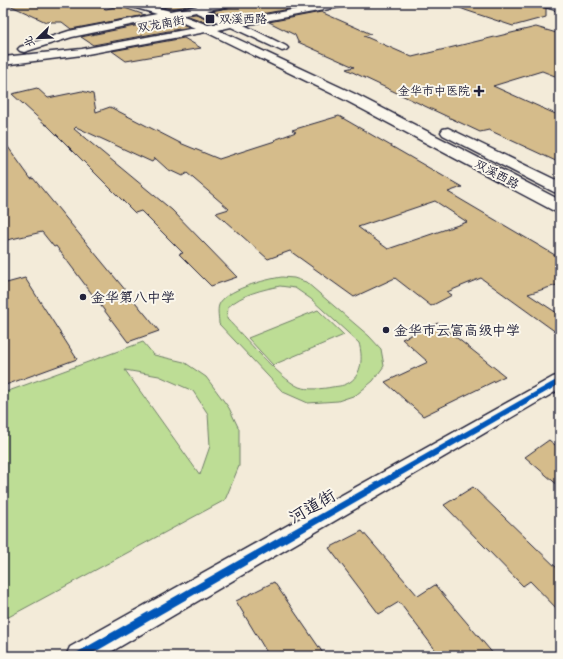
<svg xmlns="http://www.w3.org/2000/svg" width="563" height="659" viewBox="0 0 563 659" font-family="'Architects Daughter','LXGW WenKai TC',sans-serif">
<rect width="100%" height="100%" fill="#f3ebd9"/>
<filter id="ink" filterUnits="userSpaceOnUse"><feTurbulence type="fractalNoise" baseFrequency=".025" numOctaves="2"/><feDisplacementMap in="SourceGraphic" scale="8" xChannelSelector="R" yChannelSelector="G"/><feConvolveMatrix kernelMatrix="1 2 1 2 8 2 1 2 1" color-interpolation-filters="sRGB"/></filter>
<g filter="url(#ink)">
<g fill="#bddd95" stroke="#708068" fill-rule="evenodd">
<path d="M 282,277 L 294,278 L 306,282 L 369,336 L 381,349 L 384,366 L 373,381 L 356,395 L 338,401 L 308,403 L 283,392 L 219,324 C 219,319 217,310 219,305 C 224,290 267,279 282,277 ZM 280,286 L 295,288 L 311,299 L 359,343 C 363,357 362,374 350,382 C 344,386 339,386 332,387 C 323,389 307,390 299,387 C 279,378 244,336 227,319 L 228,307 C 243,294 261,290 280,286 Z"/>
<path d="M 318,310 L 344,335 L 273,365 L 248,338 Z"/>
<path d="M 143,342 L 154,355 L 184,362 L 206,377 L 229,408 L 239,429 L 239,466 L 225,500 L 3,620 L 3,393 ZM 125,370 L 159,376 L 193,391 L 208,414 L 210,446 L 200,475 Z"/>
</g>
<g fill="#d5bc8b" stroke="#22223b" fill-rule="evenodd">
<path d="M 5,3 L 73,3 L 78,5 L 92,4 L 106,9 L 119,6 L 145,15 L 71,29 L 62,22 L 46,22 Z"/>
<path d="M 159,3 L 206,3 L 170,9 L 159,6 Z"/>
<path d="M 238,3 L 250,6 L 269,3 L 300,3 L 306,6 L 233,19 L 212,11 L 232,7 Z"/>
<path d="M 456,3 L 536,3 L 539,6 L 546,8 L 546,17 L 513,26 L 465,10 L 456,6 Z"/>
<path d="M 321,12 L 371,34 L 364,36 L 412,57 L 536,27 L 560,34 L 560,78 L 542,71 L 493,86 L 560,116 L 560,163 L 489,130 L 480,132 L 346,69 L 354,67 L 298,42 L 295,35 L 269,22 Z"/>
<path d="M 196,14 L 215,22 L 208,23 L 186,15 Z"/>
<path d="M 169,19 L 190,27 L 93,45 L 81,37 Z"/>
<path d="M 184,38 L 201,48 L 126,61 L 112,51 Z"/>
<path d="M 37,88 L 48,98 L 82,91 L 93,94 L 96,112 L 110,107 L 180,143 L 219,159 L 275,141 L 274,140 L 296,132 L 292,130 L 339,116 L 462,187 L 448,192 L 560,258 L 560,284 L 528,294 L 560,315 L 560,335 L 481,278 L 447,292 L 452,295 L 431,306 L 395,278 L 354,297 L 290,251 L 268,259 L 216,213 L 229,209 L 187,173 L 182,176 L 167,169 L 155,158 L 152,162 L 76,127 L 74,129 L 172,210 L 237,277 L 211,286 L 179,254 L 183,253 L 141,211 L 135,213 L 47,125 L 46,125 L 12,94 ZM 435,201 L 467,222 L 388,249 L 358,227 Z"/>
<path d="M 3,140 L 31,179 L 33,178 L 159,331 L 128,342 L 56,246 L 54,247 L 42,232 L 3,241 Z"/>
<path d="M 25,278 L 77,359 L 3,386 L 3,284 Z"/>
<path d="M 438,323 L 505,376 L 423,416 L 385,382 L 428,362 L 402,339 Z"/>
<path d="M 549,440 L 560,449 L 560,487 L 525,457 Z"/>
<path d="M 473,487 L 560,571 L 560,612 L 530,581 L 523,586 L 444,505 Z"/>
<path d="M 362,531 L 418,596 L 435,585 L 495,656 L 440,656 L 399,602 L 379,614 L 329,548 Z"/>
<path d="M 274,582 L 325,656 L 269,656 L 236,601 Z"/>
</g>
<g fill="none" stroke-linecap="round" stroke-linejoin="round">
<defs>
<path id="street" d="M 560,375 L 560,389 L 104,656 L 66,656 L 70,647 L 553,377 Z"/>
<g id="secondary">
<path d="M 124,3 L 140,3 L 170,11 L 214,3 L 237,3 L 232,6 L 207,10 L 233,21 L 329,3 L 350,3 L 345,6 L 244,25 L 286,46 L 288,48 L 286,50 L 282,51 L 231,27 L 218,30 L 355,94 L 560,200 L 560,212 L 554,211 L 345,100 L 206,32 L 82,55 L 3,65 L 3,57 L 82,49 L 195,28 L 169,17 L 72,37 L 24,52 L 20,51 L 18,49 L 20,47 L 69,31 L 157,14 L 126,5 ZM 196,12 L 197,13 L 221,23 L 208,25 L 181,15 Z"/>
<path d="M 537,3 L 553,3 L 560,5 L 560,11 L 539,5 Z"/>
<path d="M 448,128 L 560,182 L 560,193 L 554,192 L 443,135 L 441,132 L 443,129 Z"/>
</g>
</defs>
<use href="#street" stroke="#22223b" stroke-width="3"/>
<use href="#secondary" stroke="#22223b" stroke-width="3"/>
<use href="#street" fill="#fbf7ec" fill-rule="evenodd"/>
<use href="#secondary" fill="#fbf7ec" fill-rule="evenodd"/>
<defs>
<path id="cycleway" d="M 558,379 L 560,379 L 560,384 L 88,656 L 74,656 L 76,653 Z"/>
</defs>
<use href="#cycleway" stroke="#fbf7ec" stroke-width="2"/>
<use href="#cycleway" fill="#0057b8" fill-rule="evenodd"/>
</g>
</g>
<g fill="#22223b" stroke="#fbf7ec" stroke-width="1.5">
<rect x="205" y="14" width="10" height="10" rx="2"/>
<path d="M477 85h4v4h4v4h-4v4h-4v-4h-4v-4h4z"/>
<circle cx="83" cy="297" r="4"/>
<circle cx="386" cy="330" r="4"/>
</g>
<g text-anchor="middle" stroke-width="4" stroke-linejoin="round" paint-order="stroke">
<g font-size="12" fill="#22223b" stroke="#fbf7ec" text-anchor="start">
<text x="219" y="23">双溪西路</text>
<text x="470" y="95" text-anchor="end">金华市中医院</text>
</g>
<g font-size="12" fill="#22223b" stroke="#fbf7ec">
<text transform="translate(161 24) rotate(-10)" y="4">双龙南街</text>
<text transform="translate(497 174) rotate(28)" y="4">双溪西路</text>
</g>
<g font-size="14" fill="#22223b" stroke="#fbf7ec" text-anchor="start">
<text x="91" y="302">金华第八中学</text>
<text x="394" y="335">金华市云富高级中学</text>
</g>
<g font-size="17" fill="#22223b" stroke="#fbf7ec">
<text transform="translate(312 506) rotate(-30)" y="6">河道街</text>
</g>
</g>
<rect width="563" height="659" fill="none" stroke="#fbf7ec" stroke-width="16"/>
<rect x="8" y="8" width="547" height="643" fill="none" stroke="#22223b" stroke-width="1.5" filter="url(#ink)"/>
<g transform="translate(38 38) rotate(247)" stroke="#fbf7ec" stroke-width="3" paint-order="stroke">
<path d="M0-3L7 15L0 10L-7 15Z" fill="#22223b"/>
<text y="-6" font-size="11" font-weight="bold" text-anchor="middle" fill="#22223b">北</text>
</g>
</svg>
